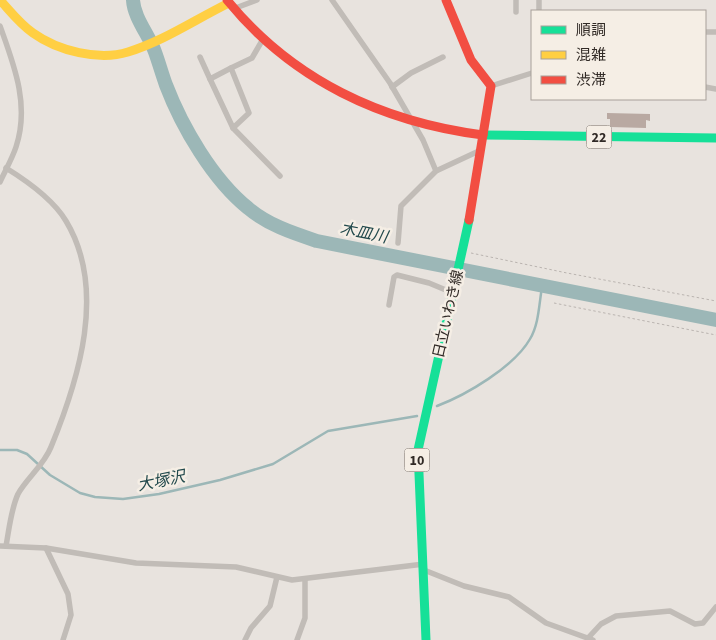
<svg xmlns="http://www.w3.org/2000/svg" width="716" height="640" viewBox="0 0 716 640" font-family="'Source Sans 3','Noto Sans JP',sans-serif">
<rect width="100%" height="100%" fill="#e8e3de"/>
<g fill="none" stroke-linecap="round" stroke-linejoin="round">
<g stroke="#9cb7b7" stroke-width="2.5">
<path d="M 437,406 C 466,395 514,367 530,339 C 539,324 539,304 542,287"/>
<path d="M 0,450 L 17,450 L 27,454 L 50,475 L 80,493 L 95,497 L 123,499 L 159,494 L 220,480 L 273,464 L 328,431 L 417,416"/>
</g>
<path stroke="#9cb7b7" stroke-width="14" d="M 133,0 C 134,18 149,35 155,52 C 159,63 162,74 166,85 C 182,127 213,180 248,208 C 268,225 293,233 317,241 L 716,320"/>
</g>
<path fill="#b9a9a2" d="M 607,113 L 650,114 L 650,121 L 646,120 L 646,128 L 610,127 L 610,119 L 607,119 Z"/>
<g fill="none" stroke-linecap="round" stroke-linejoin="round">
<g stroke="#bab4b0" stroke-width="1" stroke-dasharray="2.5 2.5" stroke-linecap="butt">
<path d="M 471,253 L 567,273 L 716,301"/>
<path d="M 554,303 L 716,335"/>
</g>
<g stroke="#c1bcb7" stroke-width="5.5">
<path d="M 332,0 L 390,83 L 423,140 L 436,171"/>
<path d="M 539,0 L 539,11"/>
<path d="M 233,9 L 257,0"/>
<path d="M 516,12 L 516,0"/>
<path d="M 0,26 C 14,65 30,105 16,147 C 12,159 5,171 0,182"/>
<path d="M 705,32 L 716,32"/>
<path d="M 263,39 L 252,58 L 231,68 L 249,113 L 233,128 L 280,176"/>
<path d="M 200,57 L 210,79 L 231,68"/>
<path d="M 210,79 L 233,128"/>
<path d="M 491,86 L 532,73"/>
<path d="M 392,87 L 411,73 L 443,57"/>
<path d="M 705,87 L 716,89"/>
<path d="M 398,243 L 401,206 L 436,171 L 481,150"/>
<path d="M 389,305 L 394,277 L 397,275 L 429,283 L 453,293"/>
<path d="M 0,546 L 46,548 L 136,563 L 236,567 L 292,580 L 424,564"/>
<path d="M 6,546 C 9,530 11,509 18,494 C 27,478 44,465 51,447 C 79,379 107,289 66,221 C 53,199 27,181 6,168"/>
<path d="M 46,548 L 68,594 L 71,615 L 63,640"/>
<path d="M 424,570 L 464,586 L 509,597 L 546,623 L 593,640"/>
<path d="M 588,638 L 601,624 L 616,616 L 670,611 L 695,624 L 703,623 L 716,607"/>
<path d="M 245,640 L 251,628 L 270,606 L 277,577"/>
<path d="M 297,640 L 305,618 L 305,579"/>
</g>
<g stroke="#16e098" stroke-width="9">
<path d="M 483,135 L 716,138"/>
<path d="M 426,640 L 418,450 L 469,220"/>
</g>
<path stroke="#ffcf43" stroke-width="9" d="M 0,0 C 10,11 20,24 33,33 C 58,51 99,61 128,52 C 164,41 196,19 229,3"/>
<g stroke="#f24e42" stroke-width="9">
<path d="M 227,0 C 292,80 382,122 483,135"/>
<path d="M 446,0 L 471,60 L 491,86 L 469,220"/>
</g>
</g>
<g text-anchor="middle" stroke-width="5" stroke-linejoin="round" paint-order="stroke">
<g fill="#f5eee5" stroke="#6c655f" stroke-width="1">
<rect x="586.5" y="125.5" width="25" height="23" rx="4"/>
<rect x="404.5" y="448.5" width="25" height="23" rx="4"/>
</g>
<g font-size="14" font-weight="bold" fill="#312a26">
<text x="599" y="142">22</text>
<text x="417" y="465">10</text>
</g>
<g font-size="15" fill="#312a26" stroke="#f5eee5">
<text transform="translate(448 314) rotate(-77)" y="5">日立いわき線</text>
</g>
<g font-size="16" font-style="italic" fill="#22494c" stroke="#f5eee5">
<text transform="translate(364 232) rotate(11)" y="6">木皿川</text>
<text transform="translate(161 480) rotate(-11)" y="6">大塚沢</text>
</g>
</g>
<rect x="531" y="10" width="175" height="90" fill="#f5eee5" stroke="#a7a099"/>
<rect x="541" y="26" width="25" height="8" fill="#16e098" stroke="#a7a099"/>
<text x="576" y="35" font-size="15" fill="#312a26">順調</text>
<rect x="541" y="51" width="25" height="8" fill="#ffcf43" stroke="#a7a099"/>
<text x="576" y="60" font-size="15" fill="#312a26">混雑</text>
<rect x="541" y="76" width="25" height="8" fill="#f24e42" stroke="#a7a099"/>
<text x="576" y="85" font-size="15" fill="#312a26">渋滞</text>
</svg>
